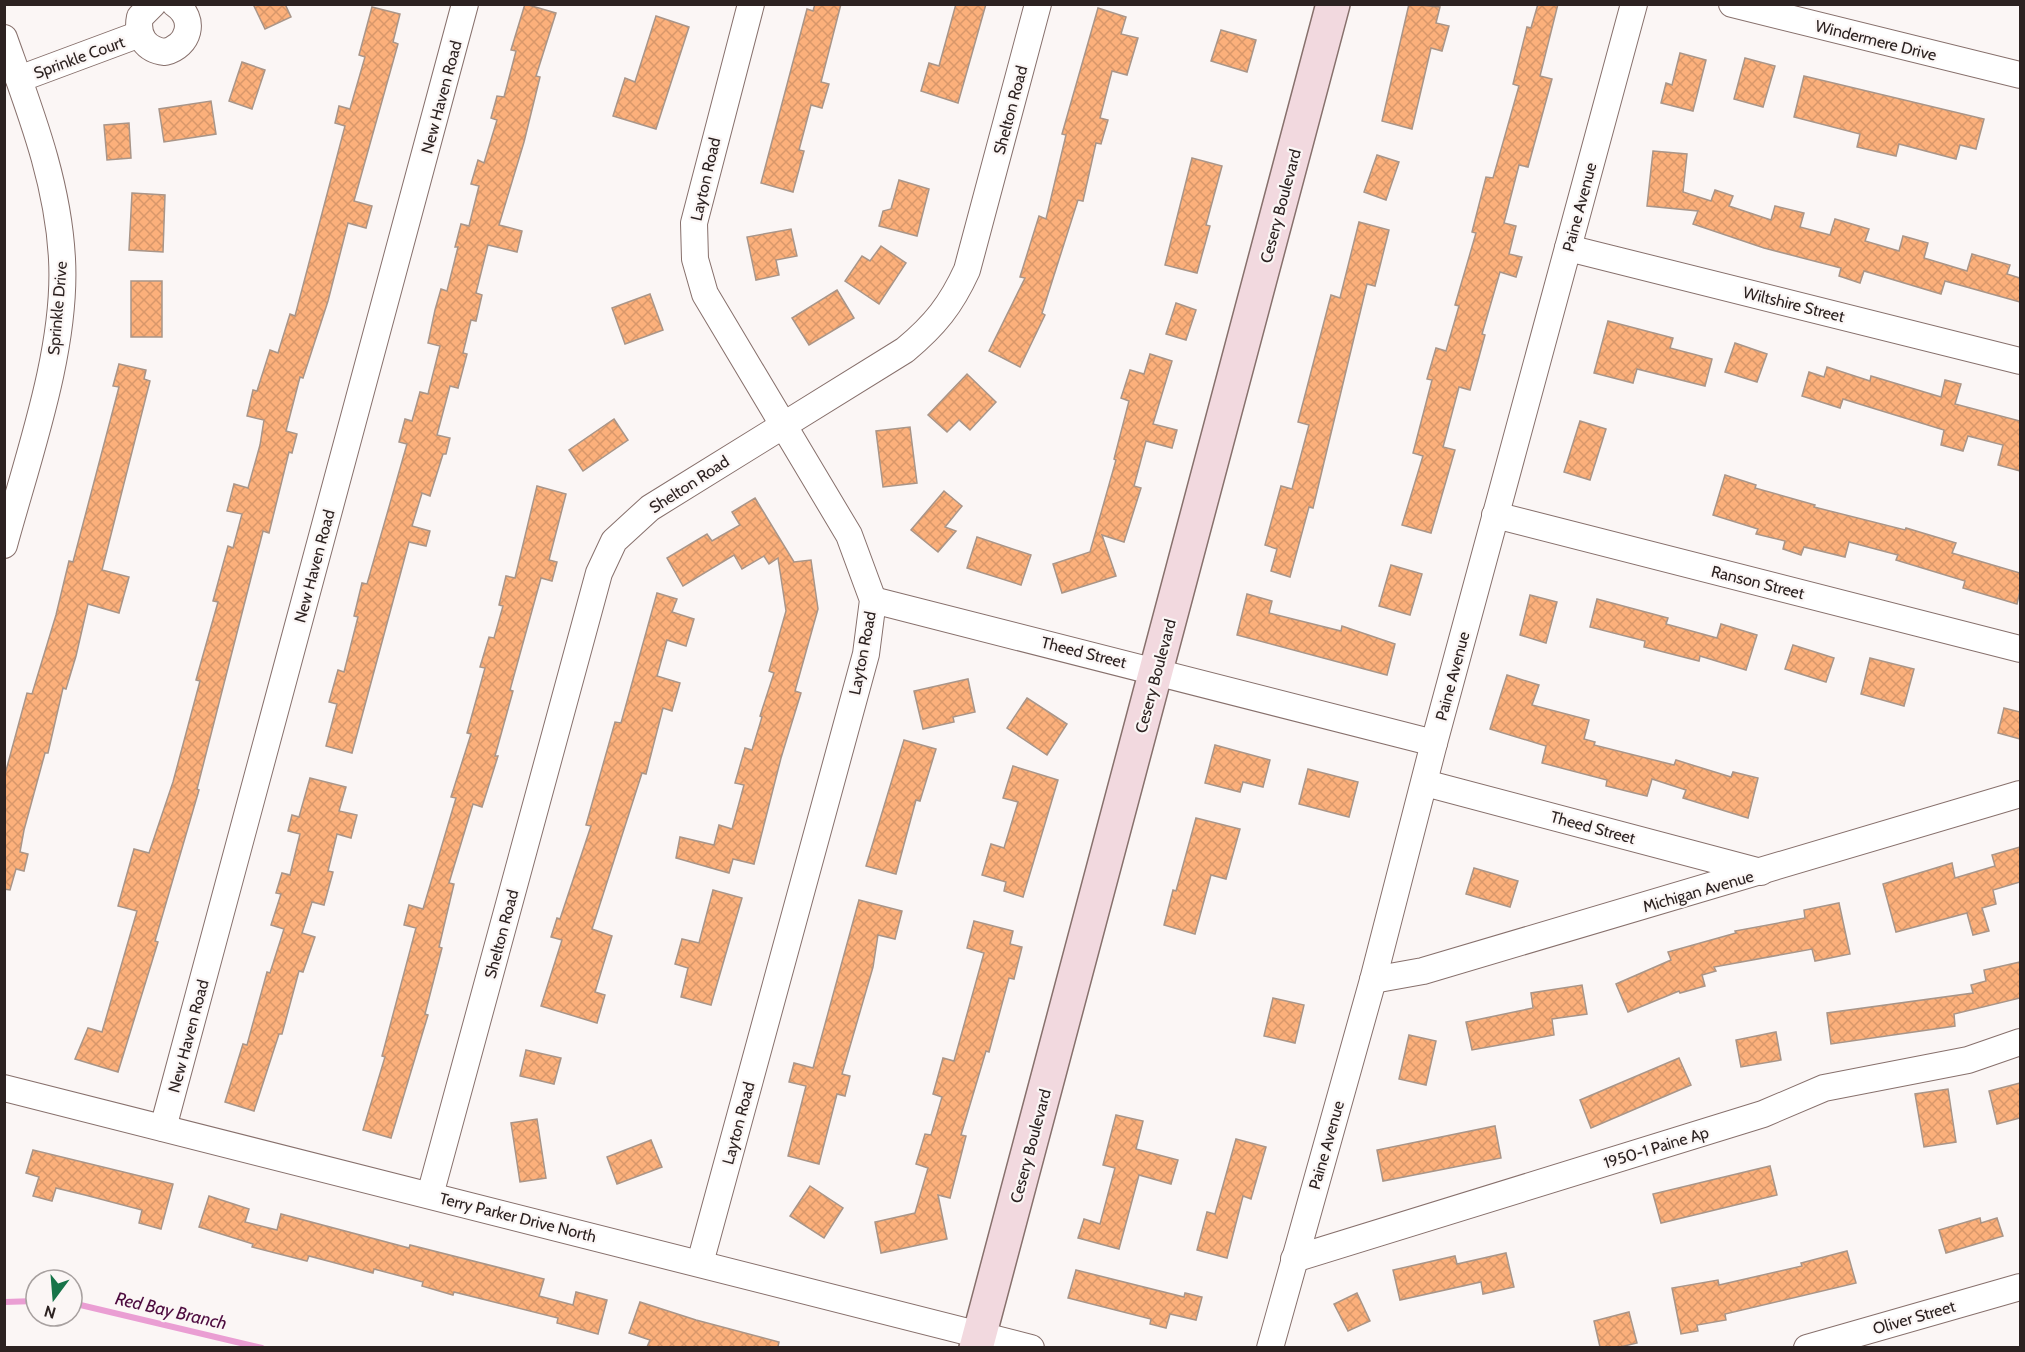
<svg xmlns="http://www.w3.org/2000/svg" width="2025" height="1352" viewBox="0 0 2025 1352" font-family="Cabin,sans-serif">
<defs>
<pattern id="building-cross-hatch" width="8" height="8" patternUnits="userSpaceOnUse" patternTransform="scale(1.5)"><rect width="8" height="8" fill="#fcb07b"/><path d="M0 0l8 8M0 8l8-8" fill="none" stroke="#d8976a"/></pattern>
</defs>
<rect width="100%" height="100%" fill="#fbf6f5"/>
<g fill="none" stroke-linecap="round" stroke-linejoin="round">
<g stroke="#ea9ed3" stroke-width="6">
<path d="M 4,1302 L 36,1301"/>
<path d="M 72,1303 L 262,1348"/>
</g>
</g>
<g fill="url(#building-cross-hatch)" stroke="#a99588" stroke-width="1.5">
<path d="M 253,4 L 285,4 L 291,17 L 265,29 Z"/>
<path d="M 525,4 L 556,13 L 536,76 L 540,77 L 524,142 L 499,225 L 522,231 L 517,252 L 488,245 L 476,293 L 482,295 L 476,321 L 471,320 L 463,353 L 467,354 L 458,388 L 450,386 L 437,435 L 450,438 L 446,454 L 443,454 L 430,496 L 422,493 L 412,526 L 430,531 L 426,546 L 409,542 L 352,753 L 326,746 L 337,704 L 329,702 L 338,670 L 344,672 L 358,617 L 354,616 L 362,583 L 367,584 L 407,444 L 399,442 L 405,419 L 412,421 L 420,392 L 428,394 L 440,346 L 428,343 L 435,310 L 441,289 L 447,291 L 458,247 L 455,247 L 461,224 L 469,226 L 479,186 L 471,184 L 478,160 L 484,163 L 497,120 L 491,118 L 497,96 L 504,97 L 516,51 L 511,50 Z"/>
<path d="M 815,4 L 841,4 L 821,82 L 829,84 L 822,108 L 811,105 L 799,150 L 804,151 L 793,192 L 761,183 L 807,9 L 813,11 Z"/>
<path d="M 956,4 L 986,4 L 958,103 L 921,91 L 929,63 L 939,66 Z"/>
<path d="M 1409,4 L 1440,7 L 1436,23 L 1449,26 L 1442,51 L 1431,48 L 1412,129 L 1382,121 Z"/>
<path d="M 1538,4 L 1558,4 L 1540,76 L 1552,79 L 1528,167 L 1519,165 L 1504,223 L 1516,226 L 1509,254 L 1522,257 L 1516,277 L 1500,272 L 1482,334 L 1485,335 L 1470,390 L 1459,387 L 1443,447 L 1455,450 L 1431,533 L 1402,525 L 1423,456 L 1413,453 L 1432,380 L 1427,379 L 1436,348 L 1446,351 L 1459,306 L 1455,305 L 1476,233 L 1472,232 L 1486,177 L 1493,178 L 1519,86 L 1513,84 L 1527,27 L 1531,28 Z"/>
<path d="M 372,7 L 400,14 L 393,42 L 398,44 L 354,201 L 372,206 L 366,228 L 348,223 L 328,301 L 303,378 L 300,377 L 286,431 L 297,434 L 292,453 L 289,452 L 269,533 L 263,531 L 197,789 L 199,790 L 155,941 L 158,942 L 118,1072 L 75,1059 L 88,1028 L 102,1032 L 137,911 L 118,906 L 134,849 L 149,853 L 173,782 L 200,681 L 196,680 L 218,602 L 213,601 L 228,546 L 233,548 L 242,514 L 227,511 L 234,484 L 248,488 L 260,445 L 264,420 L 247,416 L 253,390 L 257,391 L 270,350 L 278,353 L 290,314 L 295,316 L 345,126 L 335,123 L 339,106 L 350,109 L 365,57 L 359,55 Z"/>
<path d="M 1098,8 L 1126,17 L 1121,34 L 1138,38 L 1127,75 L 1112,71 L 1100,118 L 1108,120 L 1101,144 L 1096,143 L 1083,201 L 1078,200 L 1042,313 L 1045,315 L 1020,367 L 989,351 L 1025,278 L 1020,277 L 1039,216 L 1046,219 L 1066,135 L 1062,134 Z"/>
<path d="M 656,16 L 689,27 L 656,129 L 613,116 L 625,78 L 635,82 Z"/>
<path d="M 1221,30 L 1256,40 L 1247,72 L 1211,61 Z"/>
<path d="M 1680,53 L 1706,60 L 1693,111 L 1661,103 L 1666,83 L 1672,85 Z"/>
<path d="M 1745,58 L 1775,66 L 1763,107 L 1734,99 Z"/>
<path d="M 242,62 L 265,70 L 252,109 L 229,101 Z"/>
<path d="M 1804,76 L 1984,119 L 1976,149 L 1960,145 L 1956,159 L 1899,144 L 1896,156 L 1857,147 L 1860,134 L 1794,117 Z"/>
<path d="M 211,101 L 216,134 L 164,142 L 159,109 Z"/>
<path d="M 129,123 L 131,158 L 107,160 L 104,125 Z"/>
<path d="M 1653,151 L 1687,154 L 1683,192 L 1711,201 L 1715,190 L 1733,196 L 1729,206 L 1771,220 L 1775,206 L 1804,213 L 1800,227 L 1830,235 L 1835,219 L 1869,229 L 1865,241 L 1899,251 L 1903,236 L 1928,243 L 1924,258 L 1967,271 L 1972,254 L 2010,265 L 2007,274 L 2020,278 L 2020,302 L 1945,281 L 1941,294 L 1864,271 L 1860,283 L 1839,276 L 1841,268 L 1764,248 L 1693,224 L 1698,211 L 1647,206 Z"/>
<path d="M 1377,155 L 1399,162 L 1386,200 L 1364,192 Z"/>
<path d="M 1192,158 L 1222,166 L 1206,225 L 1210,226 L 1197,273 L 1165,265 Z"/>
<path d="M 899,180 L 929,189 L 917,236 L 879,226 L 883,211 L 891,209 Z"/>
<path d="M 132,193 L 165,195 L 163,252 L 129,250 Z"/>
<path d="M 1359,222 L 1389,230 L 1375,286 L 1367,284 L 1313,508 L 1309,507 L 1290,577 L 1271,571 L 1277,549 L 1265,545 L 1281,486 L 1292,489 L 1309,425 L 1298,422 L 1331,295 L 1340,298 Z"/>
<path d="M 791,229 L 797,256 L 776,260 L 779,275 L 756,280 L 747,237 Z"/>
<path d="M 881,246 L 906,263 L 879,304 L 845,281 L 862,256 L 870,261 Z"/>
<rect x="131" y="281" width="31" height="56"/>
<path d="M 837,290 L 854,318 L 809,345 L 792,318 Z"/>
<path d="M 650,294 L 663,330 L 625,344 L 612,308 Z"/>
<path d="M 1176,303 L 1196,310 L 1186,340 L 1166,334 Z"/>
<path d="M 1608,321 L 1673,338 L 1670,348 L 1712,359 L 1705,386 L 1637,369 L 1633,383 L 1594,373 Z"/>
<path d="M 1735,343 L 1767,354 L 1757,382 L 1725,372 Z"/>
<path d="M 1150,354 L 1172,361 L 1153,424 L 1177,430 L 1172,448 L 1146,441 L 1134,486 L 1141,488 L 1124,542 L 1102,535 L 1116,576 L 1062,593 L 1053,564 L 1090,552 L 1116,460 L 1114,459 L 1129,401 L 1121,398 L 1130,370 L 1144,374 Z"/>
<path d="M 119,364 L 146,370 L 144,379 L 150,381 L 102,570 L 129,577 L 119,613 L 88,604 L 76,656 L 66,689 L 63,688 L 48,753 L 45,753 L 24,830 L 20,852 L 28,854 L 24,871 L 16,869 L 10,890 L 4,889 L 4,778 L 27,693 L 32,694 L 56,615 L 69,561 L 73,562 L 119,387 L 113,386 Z"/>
<path d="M 1827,367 L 1870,381 L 1871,376 L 1941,397 L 1945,380 L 1961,384 L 1955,404 L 2020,421 L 2020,471 L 1998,465 L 2003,445 L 1968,436 L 1963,451 L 1941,445 L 1944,430 L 1843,399 L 1840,408 L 1802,396 L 1809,372 L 1824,377 Z"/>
<path d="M 967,374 L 996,402 L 970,430 L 959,420 L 947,432 L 928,415 Z"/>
<path d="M 614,419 L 628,440 L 583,471 L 569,450 Z"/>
<path d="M 1580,421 L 1606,429 L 1590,480 L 1564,472 Z"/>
<path d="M 910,427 L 917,483 L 883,487 L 876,431 Z"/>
<path d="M 1725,475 L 1756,485 L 1755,488 L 1815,505 L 1814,507 L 1905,530 L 1906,528 L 1956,543 L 1952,553 L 2020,573 L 2020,591 L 2017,604 L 1963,588 L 1965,581 L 1896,560 L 1898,555 L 1849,542 L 1845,557 L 1804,547 L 1801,555 L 1783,549 L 1785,541 L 1756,534 L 1758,529 L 1713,515 Z"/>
<path d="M 537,486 L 566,494 L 549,560 L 557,562 L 552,581 L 541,578 L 510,690 L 513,691 L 495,756 L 498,756 L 482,807 L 473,804 L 449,883 L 454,884 L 439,947 L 442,948 L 425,1014 L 428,1015 L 391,1138 L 363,1130 L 385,1057 L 382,1056 L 416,928 L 404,925 L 409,905 L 423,909 L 456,798 L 451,797 L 471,734 L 467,733 L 485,668 L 480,667 L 489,637 L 494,638 L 503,606 L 499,605 L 506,576 L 515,578 Z"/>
<path d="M 944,491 L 962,506 L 945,527 L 956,531 L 938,552 L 911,530 Z"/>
<path d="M 755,498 L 794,562 L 811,560 L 818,609 L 795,691 L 801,693 L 781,758 L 754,864 L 733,859 L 729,873 L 676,858 L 680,837 L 714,845 L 719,825 L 732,829 L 744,785 L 735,783 L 745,748 L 752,750 L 762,717 L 760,716 L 774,673 L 769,671 L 786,611 L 778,558 L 769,564 L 764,556 L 742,569 L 734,555 L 683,586 L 667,558 L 707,534 L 712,541 L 740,525 L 732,512 Z"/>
<path d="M 977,537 L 1031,555 L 1021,585 L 967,568 Z"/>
<path d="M 1391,565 L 1422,574 L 1410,615 L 1379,606 Z"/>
<path d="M 657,593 L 677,599 L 672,612 L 694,619 L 686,646 L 667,640 L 657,676 L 680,683 L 672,711 L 663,708 L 646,774 L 642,773 L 592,929 L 612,936 L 595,992 L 605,995 L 597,1023 L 541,1006 L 562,940 L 551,937 L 557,918 L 560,919 L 591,826 L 586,825 L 615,722 L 621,723 Z"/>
<path d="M 1247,594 L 1272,601 L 1269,613 L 1341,631 L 1342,626 L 1395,644 L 1387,675 L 1237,635 Z"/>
<path d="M 1530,595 L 1557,602 L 1546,643 L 1520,635 Z"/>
<path d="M 1597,599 L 1668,618 L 1666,624 L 1717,638 L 1721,624 L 1757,635 L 1746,670 L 1700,656 L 1699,661 L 1644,647 L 1645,641 L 1590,627 Z"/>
<path d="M 1793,645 L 1834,658 L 1826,682 L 1785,669 Z"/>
<path d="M 1870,658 L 1914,669 L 1904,706 L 1861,694 Z"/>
<path d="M 1507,675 L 1539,685 L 1532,705 L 1589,720 L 1584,739 L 1595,742 L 1594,745 L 1674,765 L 1676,760 L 1731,777 L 1733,772 L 1758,778 L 1748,818 L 1683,798 L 1686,790 L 1652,779 L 1647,796 L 1606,786 L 1607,780 L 1542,763 L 1546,746 L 1490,729 Z"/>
<path d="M 968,679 L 975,712 L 953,717 L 954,722 L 923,729 L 914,691 Z"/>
<path d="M 1027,698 L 1067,724 L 1047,755 L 1007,728 Z"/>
<path d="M 2004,708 L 2020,712 L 2020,739 L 1998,733 Z"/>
<path d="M 904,740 L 936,749 L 920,801 L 916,800 L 896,874 L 866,866 Z"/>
<path d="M 1215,745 L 1270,760 L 1263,787 L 1243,782 L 1240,792 L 1205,783 Z"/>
<path d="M 1013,766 L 1058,780 L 1023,897 L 1004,891 L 1006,882 L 982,875 L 991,844 L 1004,848 L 1018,802 L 1003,798 Z"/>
<path d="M 1308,769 L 1358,782 L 1349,817 L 1299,804 Z"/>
<path d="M 310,778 L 346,787 L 339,811 L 357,815 L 351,838 L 337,834 L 328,871 L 333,872 L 324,905 L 312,902 L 302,933 L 315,937 L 303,972 L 299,971 L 282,1034 L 279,1034 L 254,1111 L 225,1102 L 243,1044 L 247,1045 L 267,972 L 270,973 L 284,929 L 271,925 L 281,894 L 276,893 L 282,873 L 290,875 L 300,834 L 288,831 L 292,815 L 299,817 Z"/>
<path d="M 1196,818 L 1240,829 L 1226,879 L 1211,875 L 1195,934 L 1164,925 L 1173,890 L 1176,891 Z"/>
<path d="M 2020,847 L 2020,882 L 1993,890 L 1996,904 L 1982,908 L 1989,931 L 1973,935 L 1967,913 L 1896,932 L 1883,884 L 1952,863 L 1955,878 L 1995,866 L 1992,855 Z"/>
<path d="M 1474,868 L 1518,881 L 1510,907 L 1466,894 Z"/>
<path d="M 713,890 L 742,898 L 711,1005 L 681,997 L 688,968 L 675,964 L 682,939 L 699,943 Z"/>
<path d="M 859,900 L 902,911 L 895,939 L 878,935 L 873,967 L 842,1074 L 850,1076 L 845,1096 L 837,1094 L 819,1164 L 788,1156 L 806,1086 L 789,1082 L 794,1063 L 813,1068 Z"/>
<path d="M 1839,903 L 1850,954 L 1815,961 L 1812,949 L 1714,967 L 1716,971 L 1702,975 L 1705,986 L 1680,993 L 1679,991 L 1628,1012 L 1616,984 L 1671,960 L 1668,952 L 1736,933 L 1735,931 L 1805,918 L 1804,910 Z"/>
<path d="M 974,921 L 1013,931 L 1010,944 L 1022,947 L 1014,979 L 1009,978 L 989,1052 L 986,1051 L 961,1135 L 966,1136 L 950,1198 L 938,1195 L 947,1239 L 881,1253 L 875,1222 L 915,1213 L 928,1168 L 916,1164 L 925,1134 L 931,1135 L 942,1097 L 933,1094 L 943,1058 L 954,1061 L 984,953 L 967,948 Z"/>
<path d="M 2020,962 L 2020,998 L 1954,1014 L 1955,1026 L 1831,1044 L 1827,1013 L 1973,993 L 1971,985 L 1986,981 L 1984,970 Z"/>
<path d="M 1582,985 L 1587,1014 L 1552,1019 L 1554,1035 L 1472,1050 L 1466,1022 L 1533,1008 L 1531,993 Z"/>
<path d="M 1273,998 L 1304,1005 L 1295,1043 L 1264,1036 Z"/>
<path d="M 1776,1032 L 1781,1060 L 1741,1067 L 1736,1040 Z"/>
<path d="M 1409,1035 L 1436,1041 L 1426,1085 L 1399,1079 Z"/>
<path d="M 526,1050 L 561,1058 L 554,1084 L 520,1076 Z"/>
<path d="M 1679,1058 L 1691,1085 L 1591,1128 L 1580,1100 Z"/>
<path d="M 2020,1083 L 2020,1118 L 1997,1124 L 1989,1091 Z"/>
<path d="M 1948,1089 L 1956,1142 L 1924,1147 L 1915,1094 Z"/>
<path d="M 1116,1115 L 1143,1121 L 1136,1149 L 1178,1160 L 1171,1184 L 1139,1175 L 1119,1249 L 1078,1238 L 1084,1219 L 1100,1224 L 1115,1168 L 1103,1165 Z"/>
<path d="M 537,1119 L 546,1178 L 520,1182 L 511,1123 Z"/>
<path d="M 1495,1126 L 1501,1158 L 1383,1181 L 1377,1150 Z"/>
<path d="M 1236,1139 L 1266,1147 L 1251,1199 L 1243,1196 L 1227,1258 L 1197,1250 L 1207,1212 L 1215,1214 Z"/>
<path d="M 651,1140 L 662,1167 L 617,1184 L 607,1157 Z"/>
<path d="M 33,1150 L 173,1184 L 161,1229 L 139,1223 L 142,1210 L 85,1195 L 56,1188 L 52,1201 L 33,1196 L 39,1177 L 26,1173 Z"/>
<path d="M 1770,1166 L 1777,1195 L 1661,1223 L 1653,1194 Z"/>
<path d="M 810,1186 L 843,1208 L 824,1238 L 790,1216 Z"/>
<path d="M 209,1196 L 249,1209 L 245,1222 L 277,1230 L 281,1214 L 409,1248 L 410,1245 L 544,1279 L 539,1296 L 573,1305 L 576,1292 L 607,1300 L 598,1334 L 557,1323 L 558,1318 L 454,1292 L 453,1295 L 422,1286 L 423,1282 L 374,1269 L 373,1273 L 309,1256 L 307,1261 L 252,1247 L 253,1244 L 199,1227 Z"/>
<path d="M 1980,1218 L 1981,1223 L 1997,1218 L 2003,1236 L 1946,1253 L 1939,1230 Z"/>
<path d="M 1847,1251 L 1856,1283 L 1725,1314 L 1726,1320 L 1697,1325 L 1698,1331 L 1681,1334 L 1672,1288 L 1718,1280 L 1719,1285 L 1802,1266 L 1801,1263 Z"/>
<path d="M 1506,1253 L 1514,1287 L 1483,1294 L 1481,1282 L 1400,1300 L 1393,1270 L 1455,1256 L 1457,1264 Z"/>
<path d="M 1076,1270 L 1184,1297 L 1185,1293 L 1202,1297 L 1196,1320 L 1170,1314 L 1166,1328 L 1150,1324 L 1151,1319 L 1068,1298 Z"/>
<path d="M 1357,1293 L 1370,1321 L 1348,1331 L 1334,1304 Z"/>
<path d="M 640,1302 L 696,1320 L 779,1342 L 778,1347 L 647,1347 L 650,1340 L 629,1333 Z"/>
<path d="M 1629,1312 L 1637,1343 L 1620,1347 L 1600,1347 L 1594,1321 Z"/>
</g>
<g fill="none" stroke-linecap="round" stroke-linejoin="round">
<defs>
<g id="street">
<path d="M 153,4 L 140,17 C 136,36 146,50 165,52 C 189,46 197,19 175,4"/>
<path d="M 1732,4 L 2020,75"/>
<path d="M 4,38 C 30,111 58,181 62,259 C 67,349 28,457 4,545"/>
<path d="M 19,79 L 140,34"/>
<path d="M 1568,248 L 2020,361"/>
<path d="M 1495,515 L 2020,649"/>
<path d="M 873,600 L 1434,743"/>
<path d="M 1425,783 L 1761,872"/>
<path d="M 1373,980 L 1423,971 L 2020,794"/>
<path d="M 4,1088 L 1031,1348"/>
<path d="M 163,1128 L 465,4"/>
<path d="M 430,1195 L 599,573 L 614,541 L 650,508 L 905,350 C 935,325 951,305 967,270 L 1038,4"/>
<path d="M 1294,1259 L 1763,1114 L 1824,1088 L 1968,1060 L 2020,1042"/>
<path d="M 700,1263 L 866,654 L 873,600 L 849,535 L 705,294 L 695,259 L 694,223 L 751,4"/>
<path d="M 1270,1348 L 1373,980 L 1434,743 L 1634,4"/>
<path d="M 1807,1348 L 2020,1287"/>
</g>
<path id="secondary" d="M 976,1348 L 1333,4"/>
</defs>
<use href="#street" stroke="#87706c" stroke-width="28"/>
<use href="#secondary" stroke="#87706c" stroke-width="36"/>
<use href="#street" stroke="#fff" stroke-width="26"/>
<use href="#secondary" stroke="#f2d9df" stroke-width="33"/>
</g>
<g text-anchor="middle" stroke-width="4.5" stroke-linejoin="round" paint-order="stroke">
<g font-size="16" fill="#2c2221" stroke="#fbf6f5">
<text transform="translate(1876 40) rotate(14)" y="6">Windermere Drive</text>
<text transform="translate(79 57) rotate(-20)" y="6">Sprinkle Court</text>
<text transform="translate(441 97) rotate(-75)" y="6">New Haven Road</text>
<text transform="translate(1010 110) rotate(-75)" y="6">Shelton Road</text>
<text transform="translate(705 179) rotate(-77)" y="6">Layton Road</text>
<text transform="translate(1280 206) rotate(-75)" y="6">Cesery Boulevard</text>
<text transform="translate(1579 207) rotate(-75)" y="6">Paine Avenue</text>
<text transform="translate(1794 304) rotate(14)" y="6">Wiltshire Street</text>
<text transform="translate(57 308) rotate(-85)" y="6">Sprinkle Drive</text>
<text transform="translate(689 484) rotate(-33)" y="6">Shelton Road</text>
<text transform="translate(314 566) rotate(-75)" y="6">New Haven Road</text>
<text transform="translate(1758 582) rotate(14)" y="6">Ranson Street</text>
<text transform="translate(1084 652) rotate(14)" y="6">Theed Street</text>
<text transform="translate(862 653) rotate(-79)" y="6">Layton Road</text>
<text transform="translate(1155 676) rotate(-75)" y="6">Cesery Boulevard</text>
<text transform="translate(1452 676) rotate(-75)" y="6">Paine Avenue</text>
<text transform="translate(1593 827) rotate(15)" y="6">Theed Street</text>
<text transform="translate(1698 891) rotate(-16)" y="6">Michigan Avenue</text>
<text transform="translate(501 934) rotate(-75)" y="6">Shelton Road</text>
<text transform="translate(188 1036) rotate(-75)" y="6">New Haven Road</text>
<text transform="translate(738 1123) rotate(-75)" y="6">Layton Road</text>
<text transform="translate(1326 1145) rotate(-74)" y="6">Paine Avenue</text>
<text transform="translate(1030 1146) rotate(-75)" y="6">Cesery Boulevard</text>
<text transform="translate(1656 1147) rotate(-17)" y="6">1950-1 Paine Ap</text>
<text transform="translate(518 1217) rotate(14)" y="6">Terry Parker Drive North</text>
<text transform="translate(1914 1317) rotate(-16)" y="6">Oliver Street</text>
</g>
<g font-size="18" font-style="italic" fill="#4d0b3f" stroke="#fbf6f5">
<text transform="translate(171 1311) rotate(13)" y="6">Red Bay Branch</text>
</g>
</g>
<rect width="2025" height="1352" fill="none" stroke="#2c2221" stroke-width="12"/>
<g transform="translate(54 1298) rotate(196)"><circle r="28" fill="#fbf6f5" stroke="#a8a1a0" stroke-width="1.5"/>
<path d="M0-4.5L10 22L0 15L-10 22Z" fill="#177449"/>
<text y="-9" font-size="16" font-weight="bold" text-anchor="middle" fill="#2c2221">N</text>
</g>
</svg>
